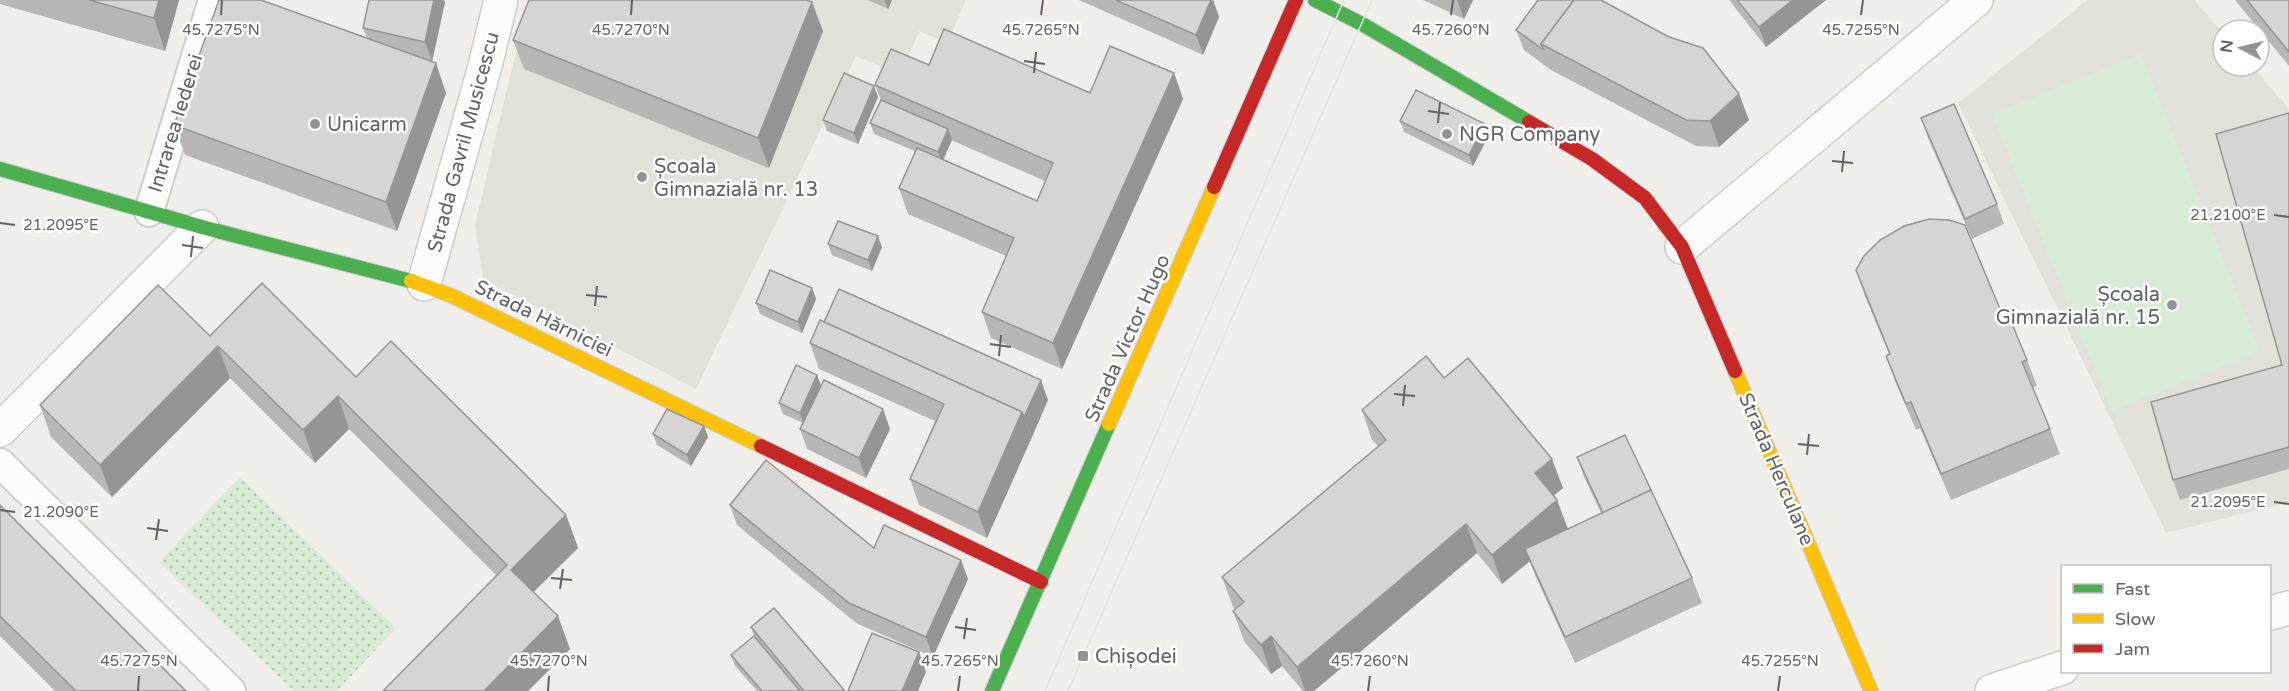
<svg xmlns="http://www.w3.org/2000/svg" width="2289" height="691" viewBox="0 0 2289 691" font-family="'Varela Round',sans-serif">
<defs>
<pattern id="grass-dots" width="8" height="8" patternUnits="userSpaceOnUse" patternTransform="scale(1.5)"><rect width="8" height="8" fill="#d8ebd6"/><path d="M2 2h.1M6 6h.1" fill="none" stroke="#b2c2b1" stroke-width="1.8" stroke-linecap="round"/></pattern>
</defs>
<rect width="100%" height="100%" fill="#efeeea"/>
<g fill="#e2e0da">
<path d="M 531,0 L 966,0 L 947,43 L 919,31 L 901,75 L 856,56 L 696,389 L 483,279 L 475,225 L 510,76 Z"/>
<path d="M 2088,0 L 2194,0 L 2223,33 L 2223,66 L 2252,66 L 2289,109 L 2289,502 L 2166,533 L 1958,103 Z"/>
</g>
<path fill="url(#grass-dots)" d="M 240,477 L 396,628 L 337,691 L 294,691 L 159,562 Z"/>
<path fill="#d8ebd6" d="M 2141,54 L 2260,351 L 2112,411 L 1992,114 Z"/>
<g fill="none" stroke-linecap="round" stroke-linejoin="round">
<defs>
<g id="lane">
<path d="M 149,212 L 213,0"/>
<path d="M 0,463 L 231,691"/>
</g>
<g id="street">
<path d="M 1682,247 L 1976,0"/>
<path d="M 424,284 L 485,66 L 501,0"/>
<path d="M 0,430 L 202,227"/>
<path d="M 2270,613 L 2289,608"/>
<path d="M 1992,691 L 2062,668"/>
</g>
<g id="fast">
<path d="M 1315,0 L 1362,24 L 1529,122"/>
<path d="M 0,169 L 202,227 L 411,281"/>
<path d="M 992,691 L 1109,424"/>
</g>
<g id="slow">
<path d="M 411,281 L 450,295 L 761,446"/>
<path d="M 1735,371 L 1871,691"/>
<path d="M 1109,424 L 1214,187"/>
</g>
<g id="jam">
<path d="M 1529,122 L 1592,159 L 1645,198 L 1682,247 L 1735,371"/>
<path d="M 1214,187 L 1296,0"/>
<path d="M 761,446 L 1041,582"/>
</g>
</defs>
<use href="#lane" stroke="#cbcccc" stroke-width="32"/>
<use href="#street" stroke="#cbcccc" stroke-width="36"/>
<use href="#fast" stroke="#cacacb" stroke-width="16"/>
<use href="#slow" stroke="#cacacb" stroke-width="16"/>
<use href="#jam" stroke="#cacacb" stroke-width="16"/>
<use href="#lane" stroke="#fdfcfc" stroke-width="28"/>
<use href="#street" stroke="#fdfcfc" stroke-width="33"/>
<use href="#fast" stroke="#4caf50" stroke-width="14"/>
<use href="#slow" stroke="#ffc107" stroke-width="14"/>
<use href="#jam" stroke="#c62828" stroke-width="14"/>
<g stroke="#e4e4e4" stroke-width="1.5">
<path d="M 1045,691 L 1344,0"/>
<path d="M 1068,691 L 1372,0"/>
</g>
</g>
<g fill="#b8b7b5" fill-rule="evenodd">
<path d="M 0,0 L 179,0 L 165,51 L 0,4 Z"/>
<path d="M 868,0 L 892,0 L 888,9 Z"/>
<path d="M 1079,0 L 1213,0 L 1219,17 L 1203,55 Z"/>
<path d="M 1423,0 L 1473,0 L 1464,19 Z"/>
<path d="M 1538,0 L 1602,0 L 1749,120 L 1719,147 L 1696,146 L 1551,70 L 1524,50 L 1516,30 Z"/>
<path d="M 1729,0 L 1826,0 L 1766,47 Z"/>
<path d="M 2235,0 L 2289,0 L 2289,66 Z"/>
<path d="M 445,2 L 432,62 L 446,93 L 397,231 L 185,155 L 174,125 L 367,38 L 363,28 Z"/>
<path d="M 823,31 L 769,168 L 524,69 L 513,40 Z"/>
<path d="M 929,65 L 1090,93 L 1174,73 L 1183,99 L 1062,369 L 991,338 L 982,312 L 1006,256 L 908,214 L 899,188 L 915,151 L 874,134 L 870,123 L 881,100 L 875,85 ZM 951,140 L 1045,181 L 1037,201 L 943,160 Z"/>
<path d="M 878,97 L 858,144 L 827,131 L 823,120 Z"/>
<path d="M 2289,113 L 2289,469 L 2180,500 L 2173,480 L 2282,365 Z"/>
<path d="M 1921,118 L 1997,204 L 2004,224 L 1972,239 L 1928,138 Z"/>
<path d="M 1400,121 L 1485,124 L 1489,135 L 1473,166 L 1404,132 Z"/>
<path d="M 828,244 L 882,247 L 872,271 L 832,255 Z"/>
<path d="M 1856,270 L 2000,309 L 2027,360 L 2037,386 L 2033,387 L 2050,429 L 2060,454 L 1951,500 L 1920,428 L 1916,430 L 1895,381 L 1886,356 L 1889,354 L 1865,296 Z"/>
<path d="M 812,288 L 816,299 L 802,333 L 760,314 L 756,303 Z"/>
<path d="M 210,336 L 356,377 L 566,515 L 578,548 L 534,592 L 570,649 L 528,691 L 383,691 L 497,576 L 349,429 L 315,463 L 230,378 L 112,497 L 51,437 L 40,405 Z"/>
<path d="M 810,343 L 1048,400 L 987,538 L 919,505 L 910,479 L 935,421 L 819,369 Z"/>
<path d="M 817,375 L 821,385 L 890,429 L 866,478 L 807,449 L 800,429 L 803,423 L 783,414 L 779,403 Z"/>
<path d="M 1444,378 L 1563,488 L 1554,495 L 1568,529 L 1601,513 L 1584,477 L 1577,457 L 1692,578 L 1702,603 L 1575,663 L 1535,575 L 1530,561 L 1502,584 L 1477,553 L 1314,691 L 1303,691 L 1282,666 L 1271,674 L 1244,641 L 1233,611 L 1235,609 L 1233,607 L 1222,577 L 1378,446 L 1372,440 L 1362,410 Z"/>
<path d="M 704,426 L 708,437 L 691,466 L 657,445 L 653,434 Z"/>
<path d="M 0,505 L 186,691 L 55,691 L 0,636 Z"/>
<path d="M 730,505 L 874,548 L 968,579 L 933,657 L 856,623 L 737,525 Z"/>
<path d="M 751,627 L 845,691 L 757,691 L 735,666 L 731,655 L 754,636 Z"/>
</g>
<g fill="#969594">
<path d="M 159,0 L 179,0 L 165,51 L 154,18 Z"/>
<path d="M 434,0 L 444,0 L 445,2 L 432,62 L 425,42 Z"/>
<path d="M 885,0 L 892,0 L 888,9 Z"/>
<path d="M 1211,0 L 1213,0 L 1219,17 L 1203,55 L 1196,35 Z"/>
<path d="M 1457,0 L 1473,0 L 1464,19 Z"/>
<path d="M 1793,0 L 1826,0 L 1766,47 L 1759,27 Z"/>
<path d="M 812,2 L 823,31 L 769,168 L 758,138 Z"/>
<path d="M 436,63 L 446,93 L 397,231 L 386,202 Z"/>
<path d="M 1174,73 L 1183,99 L 1062,369 L 1053,343 Z"/>
<path d="M 874,86 L 878,97 L 858,144 L 854,133 Z"/>
<path d="M 1739,94 L 1749,120 L 1719,147 L 1710,121 Z"/>
<path d="M 1485,124 L 1489,135 L 1473,166 L 1469,155 Z"/>
<path d="M 948,129 L 952,140 L 942,163 L 938,152 Z"/>
<path d="M 878,236 L 882,247 L 872,271 L 868,260 Z"/>
<path d="M 812,288 L 816,299 L 802,333 L 798,322 Z"/>
<path d="M 218,346 L 230,378 L 112,497 L 100,465 Z"/>
<path d="M 817,375 L 821,386 L 804,424 L 800,413 Z"/>
<path d="M 1041,380 L 1048,400 L 1032,437 L 1024,417 Z"/>
<path d="M 338,396 L 349,429 L 315,463 L 303,430 Z"/>
<path d="M 883,409 L 890,429 L 866,478 L 859,458 Z"/>
<path d="M 1022,412 L 1032,437 L 987,538 L 978,512 Z"/>
<path d="M 704,426 L 708,437 L 691,466 L 687,455 Z"/>
<path d="M 1552,459 L 1563,488 L 1546,502 L 1535,473 Z"/>
<path d="M 1557,500 L 1568,529 L 1525,549 L 1530,561 L 1502,584 L 1492,555 Z"/>
<path d="M 566,515 L 578,548 L 523,602 L 511,570 Z"/>
<path d="M 1466,524 L 1477,553 L 1314,691 L 1305,691 L 1297,667 Z"/>
<path d="M 961,560 L 968,579 L 933,657 L 926,637 Z"/>
<path d="M 558,616 L 570,649 L 528,691 L 484,691 Z"/>
<path d="M 1271,636 L 1282,666 L 1271,674 L 1261,645 Z"/>
<path d="M 919,652 L 926,672 L 918,691 L 902,691 Z"/>
</g>
<g fill="#d6d5d3" stroke="#969594" stroke-width="1.5">
<path d="M 89,0 L 159,0 L 154,18 Z"/>
<path d="M 219,0 L 261,0 L 436,63 L 386,202 L 174,125 Z"/>
<path d="M 369,0 L 434,0 L 425,42 L 363,28 Z"/>
<path d="M 529,0 L 807,0 L 812,2 L 758,138 L 513,40 Z"/>
<path d="M 1116,0 L 1211,0 L 1196,35 Z"/>
<path d="M 1538,0 L 1574,0 L 1541,44 L 1544,50 L 1516,30 Z"/>
<path d="M 1574,0 L 1601,0 L 1669,37 L 1703,48 L 1739,94 L 1710,121 L 1686,120 L 1541,44 Z"/>
<path d="M 1737,0 L 1793,0 L 1759,27 Z"/>
<path d="M 2247,0 L 2289,0 L 2289,52 Z"/>
<path d="M 944,29 L 1090,93 L 1110,46 L 1174,73 L 1053,343 L 982,312 L 1014,238 L 899,188 L 917,148 L 1037,201 L 1053,163 L 875,85 L 891,49 L 929,65 Z"/>
<path d="M 844,73 L 874,86 L 854,133 L 823,120 Z"/>
<path d="M 1416,90 L 1485,124 L 1469,155 L 1400,121 Z"/>
<path d="M 881,100 L 948,129 L 938,152 L 870,123 Z"/>
<path d="M 1954,104 L 1997,204 L 1965,219 L 1921,118 Z"/>
<path d="M 2289,113 L 2289,447 L 2173,480 L 2151,402 L 2282,365 L 2216,134 Z"/>
<path d="M 1929,219 L 1949,220 L 1965,225 L 2000,309 L 2005,307 L 2027,360 L 2022,362 L 2050,429 L 1941,474 L 1911,402 L 1906,404 L 1886,356 L 1890,354 L 1856,270 L 1864,256 L 1880,240 L 1904,226 Z"/>
<path d="M 838,221 L 878,236 L 868,260 L 828,244 Z"/>
<path d="M 770,270 L 812,288 L 798,322 L 756,303 Z"/>
<path d="M 262,283 L 356,377 L 391,341 L 566,515 L 511,570 L 558,616 L 484,691 L 383,691 L 507,565 L 338,396 L 303,430 L 218,346 L 100,465 L 40,405 L 158,285 L 210,336 Z"/>
<path d="M 839,289 L 1041,380 L 1024,417 L 1022,412 L 824,322 Z"/>
<path d="M 820,320 L 1022,412 L 978,512 L 910,479 L 944,404 L 810,343 Z"/>
<path d="M 1426,356 L 1444,378 L 1468,358 L 1552,459 L 1535,473 L 1557,500 L 1492,555 L 1466,524 L 1297,667 L 1271,636 L 1261,645 L 1246,628 L 1233,611 L 1244,602 L 1222,577 L 1386,440 L 1362,410 Z"/>
<path d="M 796,365 L 817,375 L 800,413 L 779,403 Z"/>
<path d="M 824,380 L 883,409 L 859,458 L 800,429 Z"/>
<path d="M 667,409 L 704,426 L 687,455 L 653,434 Z"/>
<path d="M 1625,435 L 1651,490 L 1603,513 L 1577,457 Z"/>
<path d="M 766,460 L 874,548 L 884,525 L 961,560 L 926,637 L 849,603 L 730,505 Z"/>
<path d="M 1651,490 L 1692,578 L 1565,637 L 1525,549 Z"/>
<path d="M 0,505 L 186,691 L 76,691 L 0,616 Z"/>
<path d="M 774,608 L 845,691 L 804,691 L 751,627 Z"/>
<path d="M 872,633 L 919,652 L 902,691 L 848,691 Z"/>
<path d="M 754,636 L 800,691 L 762,691 L 731,655 Z"/>
</g>
<path fill="none" stroke="#5f6368" stroke-width="2" d="M 221,15 L 222,0M 631,15 L 632,0M 1041,15 L 1043,0M 1451,15 L 1453,0M 1861,15 L 1863,0M 1024,61 L 1045,64M 1034,73 L 1036,52M 1428,111 L 1449,114M 1438,123 L 1440,102M 1832,161 L 1853,163M 1842,172 L 1844,151M 2274,215 L 2289,217M 0,223 L 15,225M 182,245 L 203,248M 191,257 L 193,236M 586,295 L 607,297M 595,306 L 597,286M 990,344 L 1011,347M 999,356 L 1001,335M 1394,394 L 1415,396M 1403,406 L 1405,385M 1798,444 L 1819,446M 1807,455 L 1809,434M 2274,502 L 2289,504M 0,510 L 15,512M 147,528 L 168,531M 156,540 L 159,519M 551,578 L 572,580M 560,589 L 563,569M 955,627 L 976,630M 964,639 L 967,618M 138,691 L 139,676M 548,691 L 549,676M 958,691 L 960,676M 1368,691 L 1370,676M 1778,691 L 1780,676"/>
<g fill="#919496" stroke="#fff" stroke-width="2">
<circle cx="315" cy="124" r="6"/>
<circle cx="1447" cy="134" r="6"/>
<circle cx="642" cy="177" r="6"/>
<circle cx="2172" cy="305" r="6"/>
<rect x="1077" y="650" width="12" height="12" rx="3"/>
</g>
<g text-anchor="middle" stroke-width="5" stroke-linejoin="round" paint-order="stroke">
<g font-size="20" fill="#5f6368" stroke="#fff">
<text transform="translate(175 123) rotate(-73)" y="7">Intrarea Iederei</text>
<text transform="translate(463 142) rotate(-75)" y="7">Strada Gavril Musicescu</text>
<text transform="translate(544 318) rotate(26)" y="7">Strada Hărniciei</text>
<text transform="translate(1127 338) rotate(-66)" y="7">Strada Victor Hugo</text>
<text transform="translate(1777 469) rotate(67)" y="7">Strada Herculane</text>
</g>
<g font-size="20" fill="#5f6368" stroke="#fff" text-anchor="start">
<text x="327" y="131">Unicarm</text>
<text x="1459" y="141">NGR Company</text>
<text x="654" y="173">Școala<tspan x="654" dy="23">Gimnazială nr. 13</tspan></text>
<text x="2160" y="301" text-anchor="end">Școala<tspan x="2160" dy="23">Gimnazială nr. 15</tspan></text>
<text x="1095" y="663">Chișodei</text>
</g>
</g>
<g font-size="15" text-anchor="middle" fill="#5f6368" stroke="#fff" stroke-width="5" stroke-linejoin="round" paint-order="stroke">
<text x="221" y="35">45.7275°N</text>
<text x="631" y="35">45.7270°N</text>
<text x="1041" y="35">45.7265°N</text>
<text x="1451" y="35">45.7260°N</text>
<text x="1861" y="35">45.7255°N</text>
<text x="2228" y="220">21.2100°E</text>
<text x="61" y="230">21.2095°E</text>
<text x="2228" y="507">21.2095°E</text>
<text x="61" y="517">21.2090°E</text>
<text x="139" y="666">45.7275°N</text>
<text x="549" y="666">45.7270°N</text>
<text x="960" y="666">45.7265°N</text>
<text x="1370" y="666">45.7260°N</text>
<text x="1780" y="666">45.7255°N</text>
</g>
<rect x="2061" y="565" width="210" height="108" fill="#ffffff" stroke="#bfc1c3" stroke-width="1.5"/>
<rect x="2073" y="584" width="30" height="9" fill="#4caf50" stroke="#bfc1c3" stroke-width="1.5"/>
<text x="2115" y="595" font-size="18" fill="#5f6368">Fast</text>
<rect x="2073" y="614" width="30" height="9" fill="#ffc107" stroke="#bfc1c3" stroke-width="1.5"/>
<text x="2115" y="625" font-size="18" fill="#5f6368">Slow</text>
<rect x="2073" y="644" width="30" height="9" fill="#c62828" stroke="#bfc1c3" stroke-width="1.5"/>
<text x="2115" y="655" font-size="18" fill="#5f6368">Jam</text>
<g transform="translate(2241 48) rotate(277)"><circle r="28" fill="#ffffff" stroke="#bfc1c3" stroke-width="1.5"/>
<path d="M0-4.5L10 22L0 15L-10 22Z" fill="#919496"/>
<text y="-9" font-size="16" font-weight="bold" text-anchor="middle" fill="#5f6368">N</text>
</g>
</svg>
